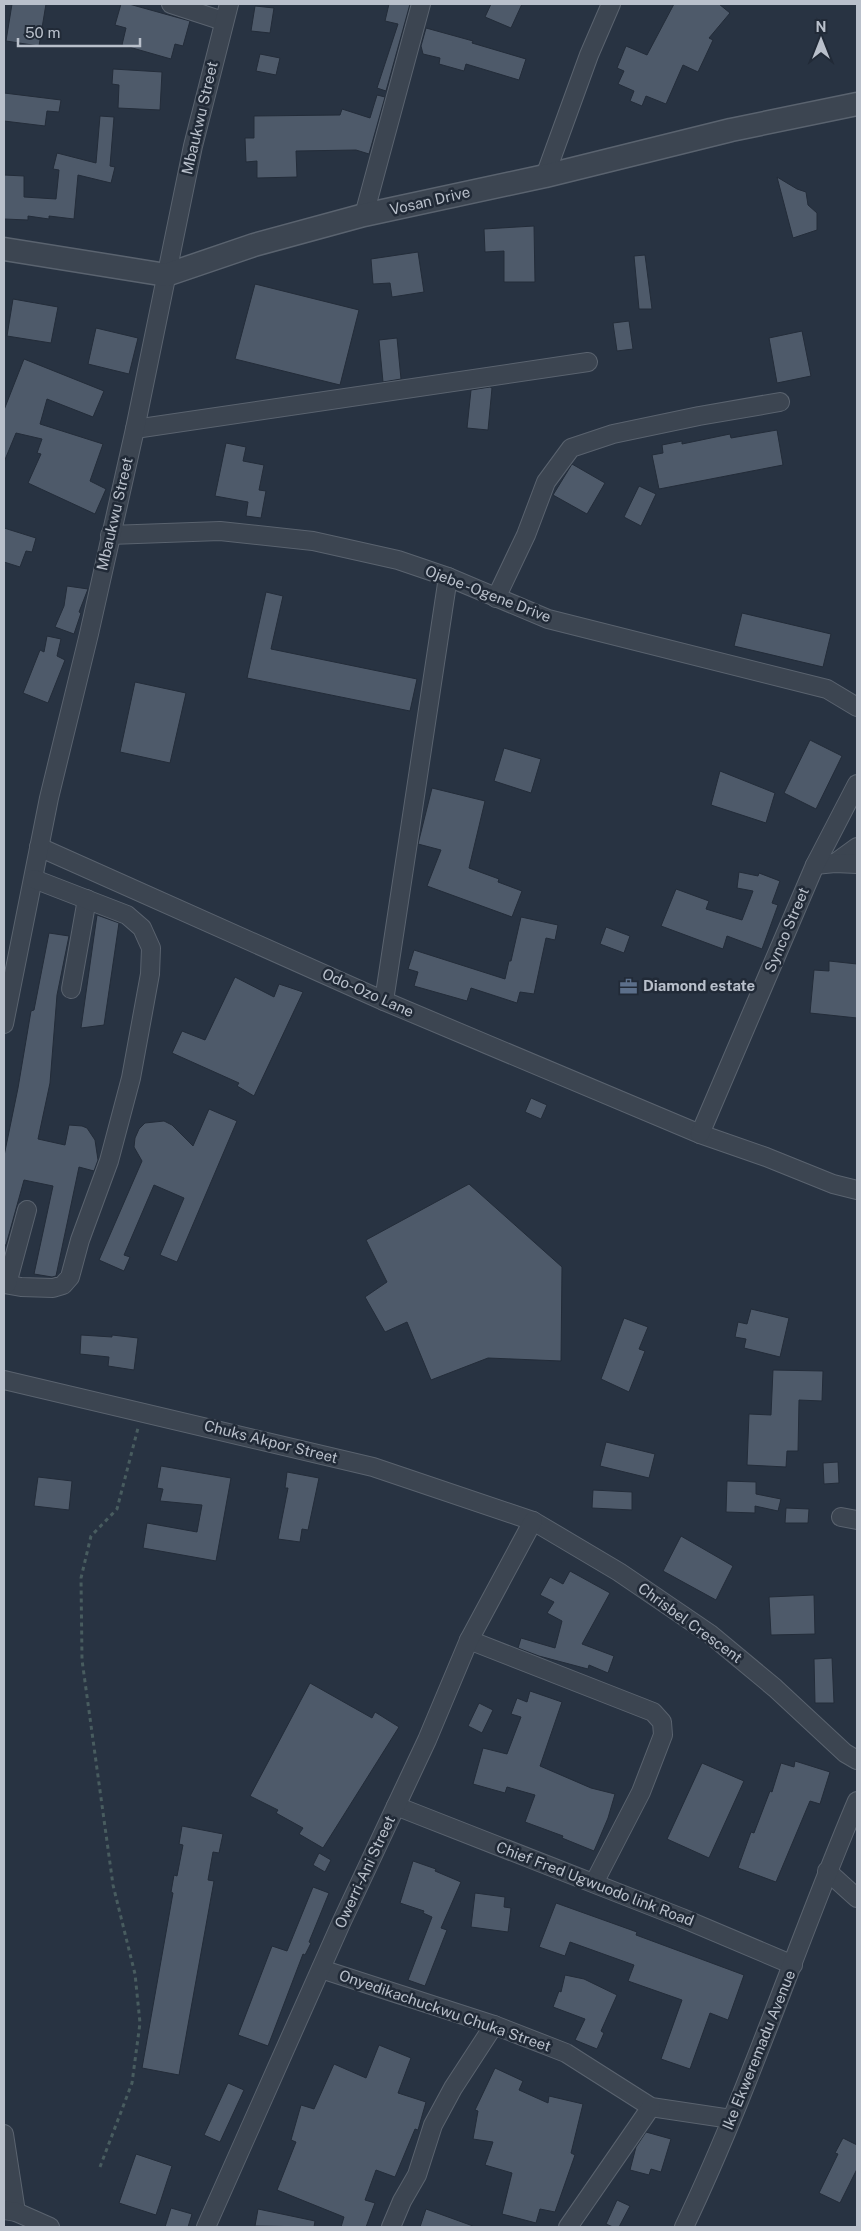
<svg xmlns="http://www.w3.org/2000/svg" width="861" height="2231" viewBox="0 0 861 2231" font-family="'Public Sans',sans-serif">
<rect width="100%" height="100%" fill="#283342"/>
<g fill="#4e5a6a" stroke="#232c39">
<path d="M 12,4 L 46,4 L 39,46 L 6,41 Z"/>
<path d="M 121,4 L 129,4 L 190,21 L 183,46 L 175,44 L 171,59 L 122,45 L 126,28 L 115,25 Z"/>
<path d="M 389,4 L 410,4 L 386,91 L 377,88 L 398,24 L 385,21 Z"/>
<path d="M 491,4 L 522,4 L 511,28 L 485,17 Z"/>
<path d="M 674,4 L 719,4 L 730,13 L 709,38 L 713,40 L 698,72 L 683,65 L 666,104 L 646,96 L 642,106 L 630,101 L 634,91 L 618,84 L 624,71 L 617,68 L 626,46 L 647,55 Z"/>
<path d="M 255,6 L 274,8 L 270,33 L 251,31 Z"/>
<path d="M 426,28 L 473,41 L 472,43 L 526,59 L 519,80 L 466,64 L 464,71 L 439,64 L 440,58 L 423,54 L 421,46 Z"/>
<path d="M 260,54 L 280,58 L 276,75 L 256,71 Z"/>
<path d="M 113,69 L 162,72 L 160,110 L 118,108 L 119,85 L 112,84 Z"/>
<path d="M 4,93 L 61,100 L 59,112 L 47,111 L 45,126 L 4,121 Z"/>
<path d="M 377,95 L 385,97 L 369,154 L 356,150 L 296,151 L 297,177 L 257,178 L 257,161 L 246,162 L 245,138 L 254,138 L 254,116 L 340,115 L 342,109 L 370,118 Z"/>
<path d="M 100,116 L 114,117 L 110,166 L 115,167 L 111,183 L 78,175 L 74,219 L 49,216 L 49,219 L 28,216 L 28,220 L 4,219 L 4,175 L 24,176 L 24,197 L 56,199 L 59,170 L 53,169 L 57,153 L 96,163 Z"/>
<path d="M 777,177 L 797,189 L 806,192 L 808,205 L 817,213 L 817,230 L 793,238 Z"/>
<path d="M 534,226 L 535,282 L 504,282 L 504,251 L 485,252 L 484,229 Z"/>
<path d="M 418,252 L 424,292 L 392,297 L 390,283 L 373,284 L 371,259 Z"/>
<path d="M 645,255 L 652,309 L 639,309 L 634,256 Z"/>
<path d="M 255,284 L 359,310 L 340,385 L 235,359 Z"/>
<path d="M 13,299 L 58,307 L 51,343 L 7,336 Z"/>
<path d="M 629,321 L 633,349 L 617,351 L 613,323 Z"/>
<path d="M 96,328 L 138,338 L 129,374 L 88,364 Z"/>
<path d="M 802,331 L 811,376 L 777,383 L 769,338 Z"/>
<path d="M 397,338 L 401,379 L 383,382 L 379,340 Z"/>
<path d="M 24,359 L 104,391 L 93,417 L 47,399 L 40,424 L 103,444 L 90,481 L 106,489 L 95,514 L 28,483 L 41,454 L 37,453 L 42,439 L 16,433 L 4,462 L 4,410 Z"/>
<path d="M 490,387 L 492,388 L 488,430 L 467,428 L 471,390 Z"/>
<path d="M 777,430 L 783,465 L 659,489 L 652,455 L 663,453 L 662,445 L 682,441 L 682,444 L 730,434 L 731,438 Z"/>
<path d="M 226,443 L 246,447 L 243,461 L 264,465 L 259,490 L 266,491 L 261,518 L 246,516 L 248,502 L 215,496 Z"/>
<path d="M 572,464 L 605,483 L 587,514 L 553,495 Z"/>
<path d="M 639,486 L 656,494 L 641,526 L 624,517 Z"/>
<path d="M 4,528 L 36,538 L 32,552 L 26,551 L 20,567 L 4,562 Z"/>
<path d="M 67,586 L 88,589 L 79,612 L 81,613 L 74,634 L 55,627 L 64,606 Z"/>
<path d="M 266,592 L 283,596 L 271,649 L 417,679 L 410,711 L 247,678 Z"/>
<path d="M 742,613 L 831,634 L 823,667 L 734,646 Z"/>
<path d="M 47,636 L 61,639 L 57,656 L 65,660 L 48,703 L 23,693 L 40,650 L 44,652 Z"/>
<path d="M 135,682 L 186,693 L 170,763 L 120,752 Z"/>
<path d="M 810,740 L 842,756 L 816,809 L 784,793 Z"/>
<path d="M 504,748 L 541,759 L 531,793 L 494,781 Z"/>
<path d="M 720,771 L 775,793 L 766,823 L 711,805 Z"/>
<path d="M 432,788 L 485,801 L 469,868 L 499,879 L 498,882 L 522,891 L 512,917 L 427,886 L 441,850 L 418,844 Z"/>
<path d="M 739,872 L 758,876 L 759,873 L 780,881 L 772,903 L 778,905 L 762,949 L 727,936 L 723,949 L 661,926 L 676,889 L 709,901 L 706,909 L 742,920 L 753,891 L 737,888 Z"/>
<path d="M 97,915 L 119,923 L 104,1025 L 81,1028 Z"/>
<path d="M 521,917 L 558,925 L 555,940 L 546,938 L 534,994 L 520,992 L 517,1003 L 471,988 L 467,1001 L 414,986 L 418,972 L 408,969 L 414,950 L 505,979 L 509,961 L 511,961 Z"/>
<path d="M 606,927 L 630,936 L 624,953 L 600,944 Z"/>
<path d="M 49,933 L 69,936 L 57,995 L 50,1083 L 38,1139 L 65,1145 L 69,1125 L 82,1126 L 87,1128 L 95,1140 L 98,1160 L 94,1171 L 79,1167 L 56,1276 L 52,1277 L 34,1274 L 53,1186 L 24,1180 L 6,1245 L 4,1245 L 4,1156 L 18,1088 L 31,1011 L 34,1010 Z"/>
<path d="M 829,961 L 857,964 L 857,1018 L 810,1013 L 814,970 L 829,971 Z"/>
<path d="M 235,977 L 274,997 L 279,984 L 303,992 L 254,1096 L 237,1086 L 239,1083 L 172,1053 L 182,1031 L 205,1040 Z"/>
<path d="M 531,1098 L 547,1105 L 541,1119 L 525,1112 Z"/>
<path d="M 209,1109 L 237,1121 L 177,1262 L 160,1255 L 184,1198 L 154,1185 L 124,1255 L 130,1257 L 124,1271 L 99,1260 L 142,1161 L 134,1147 L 135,1138 L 139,1129 L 145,1123 L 164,1121 L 172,1125 L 193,1146 Z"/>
<path d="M 469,1184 L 562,1267 L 561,1361 L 488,1358 L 431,1380 L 407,1322 L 385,1332 L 365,1297 L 387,1282 L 366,1240 Z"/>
<path d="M 751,1309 L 789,1318 L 780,1357 L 744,1348 L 746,1339 L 735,1337 L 738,1322 L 747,1324 Z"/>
<path d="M 624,1318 L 648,1327 L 639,1349 L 645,1351 L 629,1392 L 601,1379 Z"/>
<path d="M 81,1335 L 112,1337 L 112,1335 L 138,1338 L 134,1370 L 108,1366 L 109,1357 L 80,1354 Z"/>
<path d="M 773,1370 L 823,1371 L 822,1401 L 799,1400 L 798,1451 L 787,1451 L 786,1467 L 747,1465 L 749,1414 L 771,1415 Z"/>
<path d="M 606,1442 L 655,1454 L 649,1478 L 600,1466 Z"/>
<path d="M 838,1462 L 839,1483 L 824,1484 L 823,1463 Z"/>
<path d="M 161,1466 L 231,1478 L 216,1561 L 143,1548 L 147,1523 L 197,1532 L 202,1505 L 160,1501 L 163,1489 L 157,1488 Z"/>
<path d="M 287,1472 L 319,1478 L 308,1530 L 302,1529 L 300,1542 L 278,1539 L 288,1488 L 285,1488 Z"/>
<path d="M 38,1477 L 72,1481 L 69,1510 L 34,1506 Z"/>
<path d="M 727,1481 L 756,1482 L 756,1494 L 781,1499 L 778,1511 L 755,1506 L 755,1513 L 726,1512 Z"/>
<path d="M 593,1490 L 632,1492 L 632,1510 L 592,1508 Z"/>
<path d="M 786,1508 L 809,1509 L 808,1523 L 785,1523 Z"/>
<path d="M 681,1536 L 733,1566 L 716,1600 L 663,1571 Z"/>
<path d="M 570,1571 L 610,1593 L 582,1644 L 614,1656 L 608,1673 L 589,1665 L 588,1669 L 539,1656 L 518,1648 L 521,1638 L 555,1648 L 562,1621 L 547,1613 L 554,1602 L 540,1595 L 550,1577 L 563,1584 Z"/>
<path d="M 814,1595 L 815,1634 L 771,1635 L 769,1597 Z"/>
<path d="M 832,1658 L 834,1703 L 815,1703 L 814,1659 Z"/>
<path d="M 310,1683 L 372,1718 L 375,1712 L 399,1727 L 323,1848 L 299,1834 L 303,1828 L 276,1813 L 278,1810 L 250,1796 Z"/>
<path d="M 530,1691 L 562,1702 L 540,1766 L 591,1788 L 615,1794 L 608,1818 L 594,1851 L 562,1838 L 563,1836 L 525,1822 L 535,1795 L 507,1787 L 505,1793 L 473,1784 L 483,1748 L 507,1754 L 521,1717 L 511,1714 L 517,1698 L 527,1702 Z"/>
<path d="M 479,1703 L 493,1710 L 482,1733 L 468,1726 Z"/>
<path d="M 795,1761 L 830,1772 L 820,1804 L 810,1801 L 776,1882 L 738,1868 L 751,1832 L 754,1833 L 770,1791 L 772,1792 L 781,1763 L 794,1767 Z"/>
<path d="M 702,1763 L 744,1781 L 709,1858 L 667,1839 Z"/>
<path d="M 182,1826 L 223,1834 L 219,1853 L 213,1852 L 208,1880 L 214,1881 L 179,2075 L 142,2068 L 173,1893 L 171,1892 L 174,1875 L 177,1876 L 183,1845 L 179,1844 Z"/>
<path d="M 319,1853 L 331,1860 L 325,1872 L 313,1865 Z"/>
<path d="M 413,1861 L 436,1869 L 435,1871 L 461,1882 L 441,1928 L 447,1930 L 425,1986 L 408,1980 L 432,1917 L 423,1913 L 424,1911 L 400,1903 Z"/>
<path d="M 313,1887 L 329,1893 L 309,1942 L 311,1943 L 305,1955 L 303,1954 L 268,2046 L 238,2035 L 272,1946 L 287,1951 Z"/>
<path d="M 475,1893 L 505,1897 L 504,1907 L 511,1908 L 508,1932 L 471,1927 Z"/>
<path d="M 556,1903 L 637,1932 L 636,1935 L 744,1975 L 728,2020 L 710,2013 L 690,2069 L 661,2059 L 682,2000 L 628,1981 L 634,1965 L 570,1942 L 565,1956 L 539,1947 Z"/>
<path d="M 565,1975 L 584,1979 L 617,1995 L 601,2031 L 604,2033 L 597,2049 L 575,2040 L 585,2019 L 553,2007 L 559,1991 L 561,1992 Z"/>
<path d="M 379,2045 L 411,2058 L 398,2093 L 426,2102 L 418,2130 L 415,2129 L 395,2177 L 376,2170 L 365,2200 L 375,2203 L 366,2227 L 341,2227 L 344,2217 L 277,2190 L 296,2142 L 291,2140 L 301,2105 L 314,2109 L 334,2064 L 366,2078 Z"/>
<path d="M 495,2068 L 523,2081 L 519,2090 L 548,2103 L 549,2096 L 583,2104 L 571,2153 L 575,2155 L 555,2212 L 540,2209 L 536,2223 L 502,2214 L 512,2173 L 485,2165 L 493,2142 L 473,2139 L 478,2111 L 475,2110 Z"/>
<path d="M 228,2083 L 244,2090 L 220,2142 L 204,2135 Z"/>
<path d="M 646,2132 L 671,2139 L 661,2172 L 651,2169 L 649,2175 L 630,2170 L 636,2147 Z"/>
<path d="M 843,2138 L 857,2145 L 857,2169 L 840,2203 L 819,2193 L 838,2154 L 835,2153 Z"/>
<path d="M 136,2154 L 172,2166 L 156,2215 L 119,2203 Z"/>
<path d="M 617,2200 L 630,2206 L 619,2227 L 613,2227 L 606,2224 Z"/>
<path d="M 171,2208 L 192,2214 L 188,2227 L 165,2227 Z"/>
<path d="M 258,2209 L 315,2221 L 314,2227 L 255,2226 Z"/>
<path d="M 426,2209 L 473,2226 L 472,2227 L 420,2227 Z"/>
</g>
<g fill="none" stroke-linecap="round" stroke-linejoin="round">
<defs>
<g id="minor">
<path d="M 171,4 L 223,21"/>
<path d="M 545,176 L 589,55 L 611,4"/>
<path d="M 364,215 L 421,4"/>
<path d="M 135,429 L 588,362"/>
<path d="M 110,535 L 220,531 L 313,541 L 398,560 L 448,577 L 548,619 L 827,689 L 857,707"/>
<path d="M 496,598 L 526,535 L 546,482 L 571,448 L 613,434 L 699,416 L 780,402"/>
<path d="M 39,847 L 384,1001 L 700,1134 L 766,1157 L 833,1184 L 857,1190"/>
<path d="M 835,863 L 857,847"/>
<path d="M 815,865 L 835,863 L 857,864"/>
<path d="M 71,989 L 87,899"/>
<path d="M 384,1001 L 448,577"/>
<path d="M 4,1024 L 49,798 L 89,634 L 135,429 L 193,146 L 229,4"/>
<path d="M 700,1134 L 815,865 L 857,784"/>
<path d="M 4,1284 L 21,1287 L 53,1288 L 63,1285 L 70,1277 L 80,1240 L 109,1161 L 131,1078 L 150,974 L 151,948 L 142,928 L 127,915 L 34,879"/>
<path d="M 7,1284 L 27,1210"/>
<path d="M 4,1380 L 373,1467 L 533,1521 L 619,1572 L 710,1634 L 775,1688 L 845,1753 L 857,1760"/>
<path d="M 841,1517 L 857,1520"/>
<path d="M 469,1640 L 653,1712 L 662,1722 L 663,1735 L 641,1792 L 594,1883"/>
<path d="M 396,1806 L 682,1918 L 793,1965"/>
<path d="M 827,1871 L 857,1898"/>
<path d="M 321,1969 L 494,2025 L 566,2053 L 651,2107 L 731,2119"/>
<path d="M 4,2134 L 16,2212"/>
<path d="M 4,2210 L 16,2212 L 50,2227"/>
<path d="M 206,2227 L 342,1921 L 427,1740 L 469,1640 L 533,1521"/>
<path d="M 391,2227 L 402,2201 L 417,2175 L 433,2125 L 453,2088 L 494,2025"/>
<path d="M 568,2227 L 651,2107"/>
<path d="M 684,2227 C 750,2089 797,1942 857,1801"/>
</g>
<path id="tertiary" d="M 4,249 L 166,275 L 254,245 L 364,215 L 545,176 L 731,130 L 857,104"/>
</defs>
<use href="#minor" stroke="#5a636f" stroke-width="20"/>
<use href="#tertiary" stroke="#5a636f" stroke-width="25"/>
<path stroke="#485c5f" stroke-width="3" stroke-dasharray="4 4" stroke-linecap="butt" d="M 100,2167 L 132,2083 L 140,2023 L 135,1974 L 113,1885 L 82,1660 L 81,1578 L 91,1536 L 117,1509 L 138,1428"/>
<use href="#minor" stroke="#3c4551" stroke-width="18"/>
<use href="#tertiary" stroke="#3c4551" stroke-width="22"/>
</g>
<defs>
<symbol id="office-bare" viewBox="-9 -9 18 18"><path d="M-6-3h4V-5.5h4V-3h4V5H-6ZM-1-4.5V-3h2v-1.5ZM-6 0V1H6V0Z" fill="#5c6f8a" stroke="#212a37" stroke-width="2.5" paint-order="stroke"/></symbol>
</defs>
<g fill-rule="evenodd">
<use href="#office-bare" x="616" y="974" width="25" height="25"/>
</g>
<g text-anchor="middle" stroke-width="5" stroke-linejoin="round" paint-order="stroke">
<g font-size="15" fill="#b9c0cb" stroke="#212a37">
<text transform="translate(200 118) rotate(-77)" y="5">Mbaukwu Street</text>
<text transform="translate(430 201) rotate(-13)" y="5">Vosan Drive</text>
<text transform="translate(115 514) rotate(-77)" y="5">Mbaukwu Street</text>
<text transform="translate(488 594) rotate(21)" y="5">Ojebe -Ogene Drive</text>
<text transform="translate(787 930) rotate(-67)" y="5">Synco Street</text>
<text transform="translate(368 993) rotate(24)" y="5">Odo-Ozo Lane</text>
<text transform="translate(271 1442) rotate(14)" y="5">Chuks Akpor Street</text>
<text transform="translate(690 1623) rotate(36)" y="5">Chrisbel Crescent</text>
<text transform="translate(365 1872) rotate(-65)" y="5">Owerri-Ani Street</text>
<text transform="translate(595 1884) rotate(21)" y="5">Chief Fred Ugwuodo link Road</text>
<text transform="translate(445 2011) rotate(19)" y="5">Onyedikachuckwu Chuka Street</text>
<text transform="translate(759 2050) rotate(-68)" y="5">Ike Ekweremadu Avenue</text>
</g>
<g font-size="15" font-weight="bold" fill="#b9c0cb" stroke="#212a37" text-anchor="start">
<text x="643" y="991">Diamond estate</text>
</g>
</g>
<rect width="861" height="2231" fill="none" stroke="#b9c0cb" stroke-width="10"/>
<g transform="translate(821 40)" stroke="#212a37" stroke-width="4" paint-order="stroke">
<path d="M0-4L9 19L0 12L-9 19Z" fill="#b9c0cb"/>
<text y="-8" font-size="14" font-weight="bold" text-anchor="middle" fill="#b9c0cb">N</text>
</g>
<path d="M18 38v8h122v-8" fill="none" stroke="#b9c0cb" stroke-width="2.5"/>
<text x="25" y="38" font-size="15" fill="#b9c0cb" stroke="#212a37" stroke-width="4" paint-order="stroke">50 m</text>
</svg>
